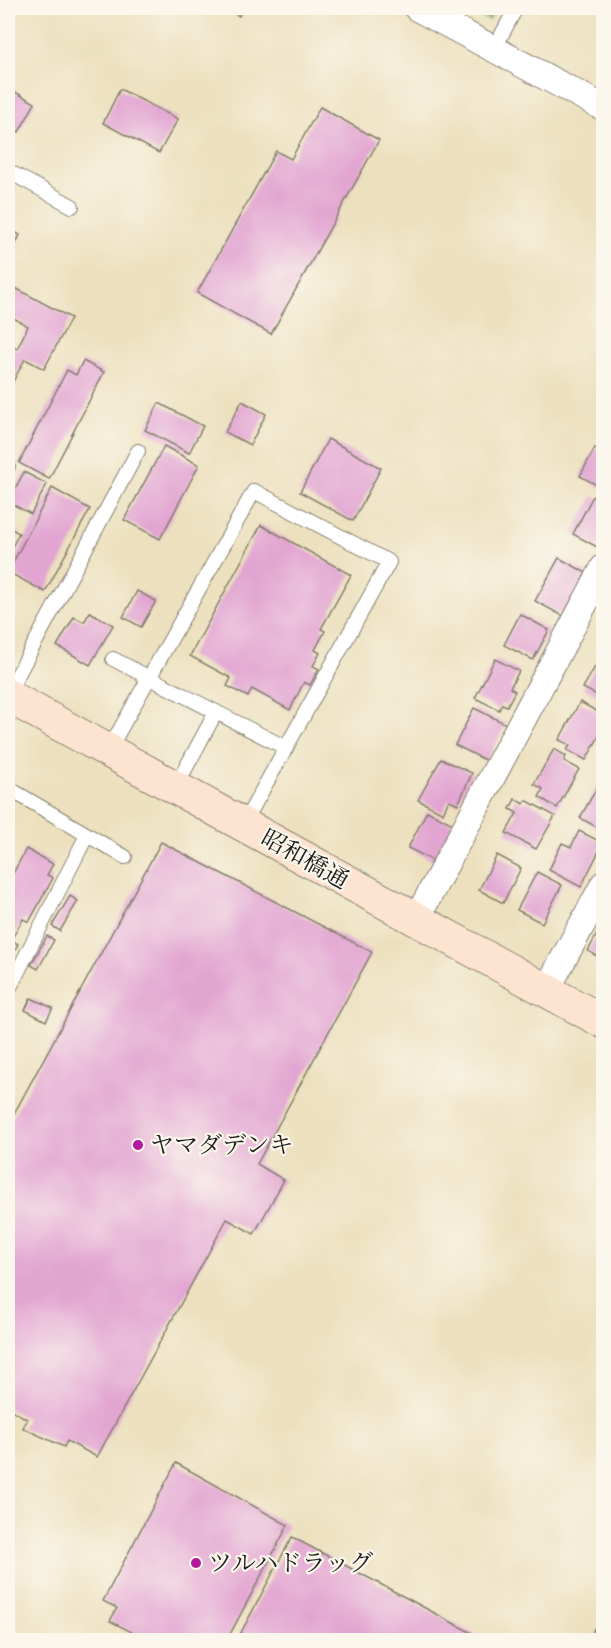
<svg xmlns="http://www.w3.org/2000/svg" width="611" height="1648" viewBox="0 0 611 1648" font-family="'EB Garamond','Noto Serif JP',serif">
<rect width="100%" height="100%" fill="#fbf7ec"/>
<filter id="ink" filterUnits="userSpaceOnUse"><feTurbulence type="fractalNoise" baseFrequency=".0167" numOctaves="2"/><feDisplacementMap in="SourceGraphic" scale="12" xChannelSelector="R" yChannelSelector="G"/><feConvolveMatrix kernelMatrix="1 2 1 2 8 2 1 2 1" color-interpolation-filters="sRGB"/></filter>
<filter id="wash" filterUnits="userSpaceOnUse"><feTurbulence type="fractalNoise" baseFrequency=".008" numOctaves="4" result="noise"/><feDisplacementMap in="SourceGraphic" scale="24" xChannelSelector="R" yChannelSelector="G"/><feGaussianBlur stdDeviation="1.35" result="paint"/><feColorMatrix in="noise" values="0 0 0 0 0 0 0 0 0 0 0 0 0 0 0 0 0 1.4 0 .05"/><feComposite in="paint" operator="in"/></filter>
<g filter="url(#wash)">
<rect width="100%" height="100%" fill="#ece0be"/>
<path fill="#8cd38d" stroke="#547854" stroke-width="1.5" d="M 466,8 L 496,8 L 489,20 Z"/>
<g id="blocks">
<g fill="#e2a5d2">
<path d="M 224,8 L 243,8 L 239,16 Z"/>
<path d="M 8,88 L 35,103 L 19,132 L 8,126 Z"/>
<path d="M 120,89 L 178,119 L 159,153 L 103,123 Z"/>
<path d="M 320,107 L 379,140 L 271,334 L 197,293 L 276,151 L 291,159 Z"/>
<path d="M 8,228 L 20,235 L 8,260 Z"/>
<path d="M 8,284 L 71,318 L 44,369 L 25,359 L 8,391 L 8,344 L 17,349 L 28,326 L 8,315 Z"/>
<path d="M 83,361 L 104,372 L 49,479 L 19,463 L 67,370 L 76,375 Z"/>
<path d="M 242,401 L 266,414 L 250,445 L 225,432 Z"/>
<path d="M 159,403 L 203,426 L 189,453 L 145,430 Z"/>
<path d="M 328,439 L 381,468 L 353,521 L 300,492 Z"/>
<path d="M 164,446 L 199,465 L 160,539 L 124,520 Z"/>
<path d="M 595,448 L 604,453 L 604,489 L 580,476 Z"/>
<path d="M 24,472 L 47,484 L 31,514 L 8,502 Z"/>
<path d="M 52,488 L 90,509 L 45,592 L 8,572 Z"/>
<path d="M 593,496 L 604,501 L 604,541 L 599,548 L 573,534 Z"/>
<path d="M 261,525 L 351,575 L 321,629 L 325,631 L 315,650 L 320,653 L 313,666 L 319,669 L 310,685 L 304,682 L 290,710 L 252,689 L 248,697 L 227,686 L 231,678 L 190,656 Z"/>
<path d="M 8,527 L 19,533 L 8,555 Z"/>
<path d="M 559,558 L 590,575 L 576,600 L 573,597 L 563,616 L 535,601 Z"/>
<path d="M 137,591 L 156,601 L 141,627 L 123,617 Z"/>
<path d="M 90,612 L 113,625 L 90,665 L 57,646 L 74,617 L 84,622 Z"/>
<path d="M 520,614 L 549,630 L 533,660 L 504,645 Z"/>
<path d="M 604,651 L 604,708 L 596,703 L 599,696 L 583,688 Z"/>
<path d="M 495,659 L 519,671 L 510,688 L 515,691 L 507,706 L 502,704 L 499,710 L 475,698 Z"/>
<path d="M 580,702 L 604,715 L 604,727 L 586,760 L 567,750 L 570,745 L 559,740 Z"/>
<path d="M 474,708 L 506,724 L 487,761 L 455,745 Z"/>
<path d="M 554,749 L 566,756 L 564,761 L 579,769 L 557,808 L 539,797 L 543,789 L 534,784 Z"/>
<path d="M 441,759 L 472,773 L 458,804 L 449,800 L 443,813 L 418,800 Z"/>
<path d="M 604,775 L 604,831 L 580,818 Z"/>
<path d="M 515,799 L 524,804 L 526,800 L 555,816 L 536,849 L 506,833 L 517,813 L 510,809 Z"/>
<path d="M 427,811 L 455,825 L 436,862 L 408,848 Z"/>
<path d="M 579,831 L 603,843 L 581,887 L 549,870 L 562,843 L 571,847 Z"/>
<path d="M 161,842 L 372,952 L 257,1164 L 284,1180 L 254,1234 L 227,1219 L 97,1457 L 67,1441 L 64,1447 L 23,1428 L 27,1419 L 8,1408 L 8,1125 Z"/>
<path d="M 26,849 L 53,864 L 47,875 L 53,878 L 29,922 L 23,919 L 11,940 L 18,944 L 8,963 L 8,883 Z"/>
<path d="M 497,855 L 521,868 L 503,903 L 479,890 Z"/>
<path d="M 537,872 L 562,885 L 542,923 L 517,910 Z"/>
<path d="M 70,896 L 78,901 L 60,931 L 52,926 Z"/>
<path d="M 604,921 L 604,960 L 588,951 Z"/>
<path d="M 47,936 L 54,940 L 38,969 L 31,965 Z"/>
<path d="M 31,998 L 53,1008 L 46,1021 L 25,1010 Z"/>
<path d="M 176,1463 L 288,1525 L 227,1640 L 147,1640 L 110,1621 L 117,1608 L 103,1601 Z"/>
<path d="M 292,1537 L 485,1640 L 237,1640 Z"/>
</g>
</g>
</g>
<g filter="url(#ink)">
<use href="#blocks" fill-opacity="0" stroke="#847e6d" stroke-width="1.5"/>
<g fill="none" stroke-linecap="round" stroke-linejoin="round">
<defs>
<g id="lane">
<path d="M 494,49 L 516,8"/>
<path d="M 8,171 L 72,206"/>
<path d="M 8,467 L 8,465"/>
<path d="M 113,659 L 286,748"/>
<path d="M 8,693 L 138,451"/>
<path d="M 108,751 L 254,491 L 389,562 L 243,825"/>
<path d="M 8,788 L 125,857"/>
<path d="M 175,788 L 216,712"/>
<path d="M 8,991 L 87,835"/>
</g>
<g id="street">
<path d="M 417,8 L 604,108"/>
<path d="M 416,920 L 604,567"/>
<path d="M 546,991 L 604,884"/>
</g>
<path id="secondary" d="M 8,696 L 604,1022"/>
</defs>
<use href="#lane" stroke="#847e6d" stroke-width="16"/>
<use href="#street" stroke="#847e6d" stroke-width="28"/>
<use href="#secondary" stroke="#847e6d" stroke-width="35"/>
<path stroke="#847e6d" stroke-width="4" stroke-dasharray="4.5 4.5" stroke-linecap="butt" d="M 589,1640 L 604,1614"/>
<use href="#lane" stroke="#fff" stroke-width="14"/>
<use href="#street" stroke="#fff" stroke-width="26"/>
<use href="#secondary" stroke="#fde4d1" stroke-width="33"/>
</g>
</g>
<g fill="#b5179e" stroke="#fbf7ec" stroke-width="2">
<circle cx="138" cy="1145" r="6"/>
<circle cx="196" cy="1563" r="6"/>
</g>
<g text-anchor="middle" stroke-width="4.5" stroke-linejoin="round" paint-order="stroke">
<g font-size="24" fill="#1c1c1c" stroke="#fbf7ec">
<text transform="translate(305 859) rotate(29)" y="8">昭和橋通</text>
</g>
<g font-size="24" fill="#1c1c1c" stroke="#fbf7ec" text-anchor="start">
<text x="150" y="1153">ヤマダデンキ</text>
<text x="208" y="1571">ツルハドラッグ</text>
</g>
</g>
<rect width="611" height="1648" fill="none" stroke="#fbf7ec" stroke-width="30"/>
</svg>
